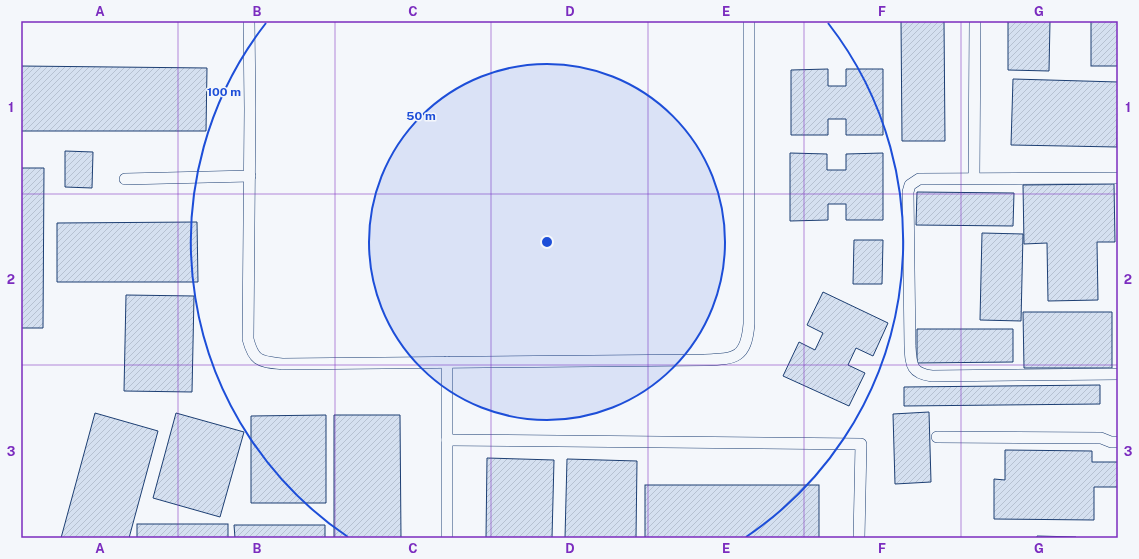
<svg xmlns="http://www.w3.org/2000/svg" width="1139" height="559" viewBox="0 0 1139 559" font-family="'Public Sans',sans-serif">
<defs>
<pattern id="building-hatch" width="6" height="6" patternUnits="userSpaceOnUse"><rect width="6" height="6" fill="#d5e0f0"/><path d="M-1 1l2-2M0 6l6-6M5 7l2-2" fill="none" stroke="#b6c1d1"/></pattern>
</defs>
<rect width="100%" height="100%" fill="#f4f7fb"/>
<g fill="url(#building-hatch)" stroke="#1d3f73">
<path d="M 901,21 L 944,21 L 945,141 L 902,141 Z"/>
<path d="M 1008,21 L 1050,21 L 1049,71 L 1008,70 Z"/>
<rect x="1091" y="21" width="27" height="45"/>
<path d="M 21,66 L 207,68 L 206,131 L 21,131 Z"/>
<path d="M 828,69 L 828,86 L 846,86 L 846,69 L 883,69 L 883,135 L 846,135 L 846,119 L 828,119 L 828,135 L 791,135 L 791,70 Z"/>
<path d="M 1013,79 L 1118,82 L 1117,147 L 1011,145 Z"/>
<path d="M 65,151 L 93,152 L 92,188 L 65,187 Z"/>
<path d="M 790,153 L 827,154 L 827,170 L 846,170 L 846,154 L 883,153 L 883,220 L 846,220 L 846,204 L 828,204 L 828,220 L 790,221 Z"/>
<path d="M 21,168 L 44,168 L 43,328 L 21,328 Z"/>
<path d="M 1114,184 L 1115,242 L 1097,242 L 1098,300 L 1048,301 L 1047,243 L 1024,244 L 1023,185 Z"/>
<path d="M 917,192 L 1014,193 L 1013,226 L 916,225 Z"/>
<path d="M 197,222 L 198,282 L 57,282 L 57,223 Z"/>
<path d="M 982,233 L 1023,234 L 1021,321 L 980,320 Z"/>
<path d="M 854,240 L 883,240 L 882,284 L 853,284 Z"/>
<path d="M 823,292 L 888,323 L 873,356 L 856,348 L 848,365 L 865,373 L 849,406 L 783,376 L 799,342 L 815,350 L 823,333 L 807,325 Z"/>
<path d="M 126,295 L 194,296 L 192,392 L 124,391 Z"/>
<path d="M 1023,312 L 1112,312 L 1112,368 L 1024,368 Z"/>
<path d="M 917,329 L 1013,329 L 1013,362 L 917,363 Z"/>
<path d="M 1100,385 L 1100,404 L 904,406 L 904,387 Z"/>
<path d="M 929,412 L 931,482 L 895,484 L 893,414 Z"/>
<path d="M 95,413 L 158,431 L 129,538 L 61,538 Z"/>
<path d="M 176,413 L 244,432 L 220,517 L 153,498 Z"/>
<path d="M 326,415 L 326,503 L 251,503 L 251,416 Z"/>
<path d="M 334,415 L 400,415 L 401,538 L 334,538 Z"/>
<path d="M 1005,450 L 1092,451 L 1092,462 L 1118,462 L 1118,487 L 1094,487 L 1094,520 L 994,519 L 994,479 L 1005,480 Z"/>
<path d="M 487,458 L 554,460 L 552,538 L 486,538 Z"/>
<path d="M 567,459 L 637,461 L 636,538 L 565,538 Z"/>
<rect x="645" y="485" width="174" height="53"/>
<rect x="137" y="524" width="91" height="14"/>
<path d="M 234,525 L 325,525 L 325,538 L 235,538 Z"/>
<path d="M 1037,536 L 1076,537 L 1076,538 L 1037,538 Z"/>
</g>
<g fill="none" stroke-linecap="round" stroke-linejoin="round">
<defs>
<g id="service">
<path d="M 249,21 L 250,109 L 248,339 C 254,362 260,361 282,364 L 704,360 C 735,359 746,359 749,324 L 749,21"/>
<path d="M 974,178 L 975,21"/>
<path d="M 1118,178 L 919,179 L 910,185 L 908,192 L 910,346 C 911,365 911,373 932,376 L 1118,374"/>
<path d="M 125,179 L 250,176"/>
<path d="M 447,362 L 447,538"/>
<path d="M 937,437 L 1101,438 L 1111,442 L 1118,442"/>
<path d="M 447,440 L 861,444 L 859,538"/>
</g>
</defs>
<use href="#service" stroke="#1d3f73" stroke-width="12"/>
<use href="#service" stroke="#f4f7fb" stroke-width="11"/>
</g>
<path fill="none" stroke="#7b2cbf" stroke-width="1" stroke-opacity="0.55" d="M 178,21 L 178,538M 335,21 L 335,538M 491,21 L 491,538M 648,21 L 648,538M 804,21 L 804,538M 961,21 L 961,538M 21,194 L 1118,194M 21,365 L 1118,365"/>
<circle cx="547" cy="242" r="178" fill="#1d4ed8" fill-opacity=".12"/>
<g fill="none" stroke="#1d4ed8" stroke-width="2">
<circle cx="547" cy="242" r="178"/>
<path d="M348 537A356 356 0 0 1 266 23M828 23A356 356 0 0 1 746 537"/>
</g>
<circle cx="547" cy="242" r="6" fill="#1d4ed8" stroke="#f4f7fb" stroke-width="2"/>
<g font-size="12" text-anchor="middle" font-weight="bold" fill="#1d4ed8" stroke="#f4f7fb" stroke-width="3" stroke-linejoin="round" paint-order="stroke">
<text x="224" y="96">100 m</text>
<text x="421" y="120">50 m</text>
</g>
<rect width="1139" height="559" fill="none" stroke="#f4f7fb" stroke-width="44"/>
<rect x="22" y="22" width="1095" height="515" fill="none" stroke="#7b2cbf" stroke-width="1.5"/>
<g font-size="13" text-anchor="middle" font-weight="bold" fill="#7b2cbf">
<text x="100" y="16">A</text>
<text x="257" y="16">B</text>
<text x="413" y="16">C</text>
<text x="570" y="16">D</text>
<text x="726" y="16">E</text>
<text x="882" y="16">F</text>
<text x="1039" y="16">G</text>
<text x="11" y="112">1</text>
<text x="1128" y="112">1</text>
<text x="11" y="284">2</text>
<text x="1128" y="284">2</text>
<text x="11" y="456">3</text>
<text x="1128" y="456">3</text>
<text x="100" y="553">A</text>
<text x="257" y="553">B</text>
<text x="413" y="553">C</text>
<text x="570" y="553">D</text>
<text x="726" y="553">E</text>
<text x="882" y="553">F</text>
<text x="1039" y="553">G</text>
</g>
</svg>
